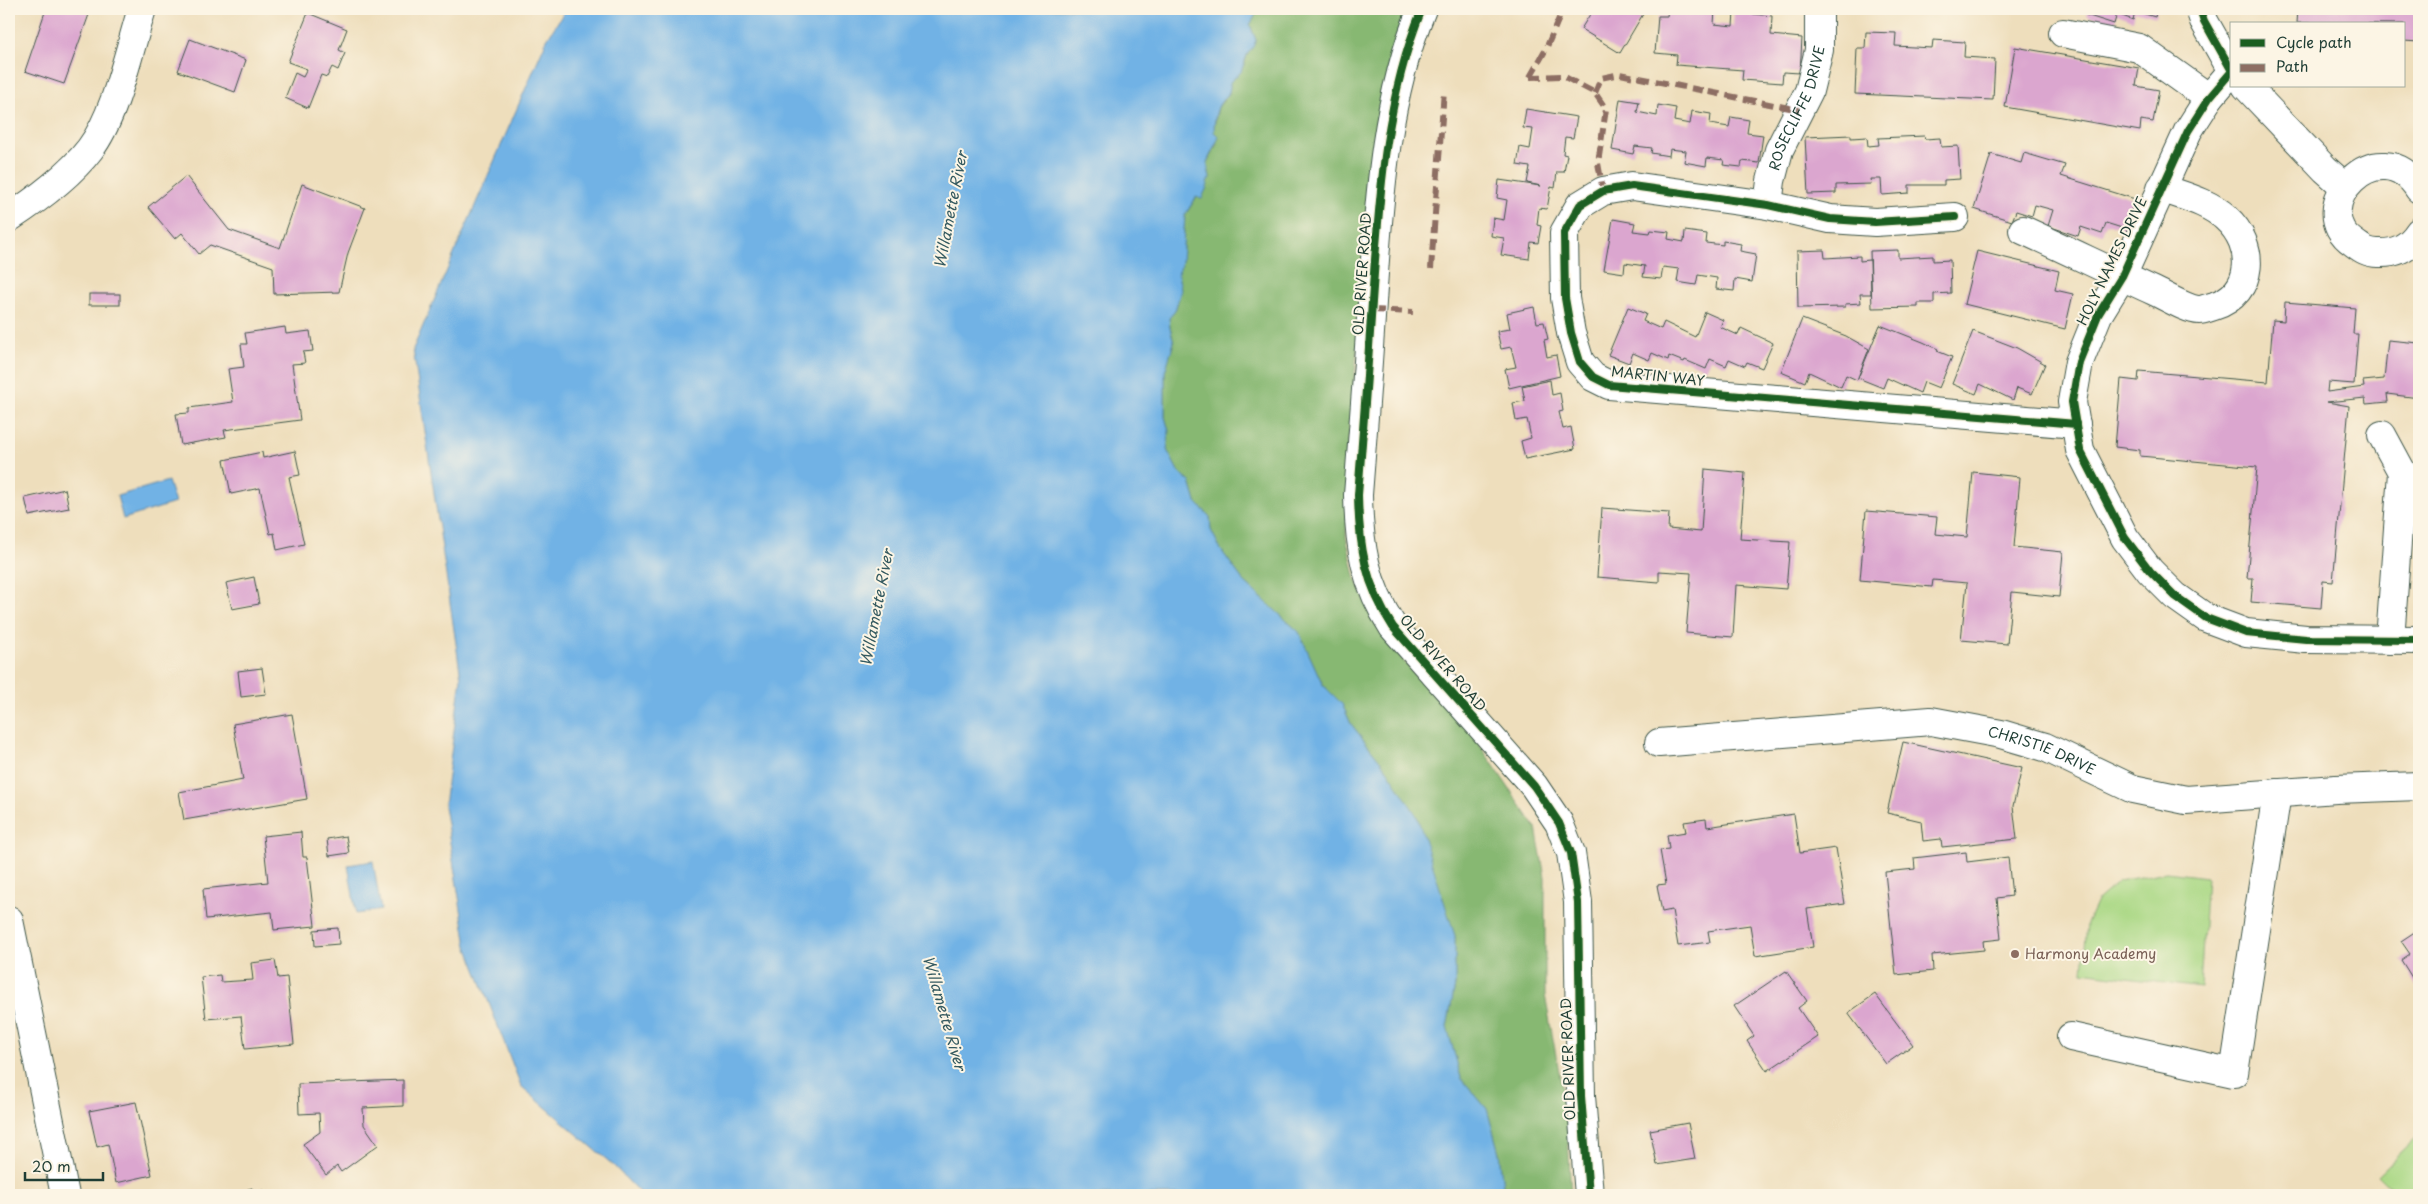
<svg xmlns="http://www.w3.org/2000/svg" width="2428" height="1204" viewBox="0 0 2428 1204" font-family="'Playpen Sans',sans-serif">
<rect width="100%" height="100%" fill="#fcf5e5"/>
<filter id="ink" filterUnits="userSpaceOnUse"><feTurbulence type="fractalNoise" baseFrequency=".02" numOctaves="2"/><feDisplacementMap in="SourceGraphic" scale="10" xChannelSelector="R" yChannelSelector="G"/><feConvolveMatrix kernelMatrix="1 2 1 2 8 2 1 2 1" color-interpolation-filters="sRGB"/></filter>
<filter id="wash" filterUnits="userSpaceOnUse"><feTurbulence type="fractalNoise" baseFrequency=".0096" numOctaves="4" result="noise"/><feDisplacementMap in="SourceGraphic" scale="20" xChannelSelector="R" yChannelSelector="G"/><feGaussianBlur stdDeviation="1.12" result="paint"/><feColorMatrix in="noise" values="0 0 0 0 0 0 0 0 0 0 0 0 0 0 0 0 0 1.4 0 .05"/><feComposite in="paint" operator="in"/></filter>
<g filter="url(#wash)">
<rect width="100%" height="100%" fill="#eedebc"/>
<g fill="#aad885" stroke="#648a5c">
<path d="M 2166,872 L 2207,877 L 2200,988 L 2083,972 L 2087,923 L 2098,899 L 2119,881 Z"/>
<path d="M 2419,1135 L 2419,1195 L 2398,1195 L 2378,1175 Z"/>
</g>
<path fill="#87b872" stroke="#537a53" d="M 1259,9 L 1414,9 L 1364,277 L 1348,444 L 1346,537 L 1356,580 L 1377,627 L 1415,675 L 1473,735 L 1536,828 L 1545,877 L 1545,995 L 1567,1116 L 1571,1195 L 1504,1195 L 1499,1153 L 1487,1109 L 1461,1078 L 1447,1027 L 1455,985 L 1455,936 L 1427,853 L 1400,790 L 1386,768 L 1351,724 L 1342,704 L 1323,685 L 1299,632 L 1245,583 L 1221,550 L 1211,530 L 1210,517 L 1196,502 L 1190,482 L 1178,471 L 1167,450 L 1169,431 L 1165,417 L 1165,372 L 1174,342 L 1170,328 L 1169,318 L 1175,311 L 1181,291 L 1178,274 L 1182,262 L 1185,215 L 1210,177 L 1207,162 L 1217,144 L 1213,132 L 1218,107 L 1229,94 L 1230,82 L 1245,63 L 1247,55 L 1256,40 L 1250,25 Z"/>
<g fill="#71b2e5" stroke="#48788c">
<path d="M 566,9 L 1259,9 L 1250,25 L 1256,40 L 1253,47 L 1247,55 L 1241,72 L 1230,82 C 1231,98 1224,95 1218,107 C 1215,115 1214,123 1214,132 L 1219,137 L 1207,162 L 1210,178 L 1207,182 L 1208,185 L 1202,198 L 1196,197 L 1185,215 L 1182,262 L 1178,274 L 1181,290 L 1175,311 L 1169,318 L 1170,328 L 1174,342 L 1165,372 L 1165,417 L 1169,431 L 1167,450 L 1178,471 L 1190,482 L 1196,502 L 1210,517 L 1211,530 L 1221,550 L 1245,583 L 1299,632 L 1323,685 L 1342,704 L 1351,724 L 1386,768 L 1417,816 L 1455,936 L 1455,985 L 1447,1027 L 1461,1078 L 1487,1109 L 1499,1153 L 1504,1195 L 642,1195 L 613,1165 L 521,1086 L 467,946 L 444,806 L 461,678 L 413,349 L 547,39 Z"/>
<path d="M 168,481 L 175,503 L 123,519 L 117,496 Z"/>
<path d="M 373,861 L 381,910 L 356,914 L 348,865 Z"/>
</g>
<g id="blocks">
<g fill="#dba6cf">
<path d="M 46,9 L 91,9 L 64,84 L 25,71 Z"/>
<path d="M 1589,9 L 1646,9 L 1620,53 L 1581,29 L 1592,11 Z"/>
<path d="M 1668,9 L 1715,9 L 1714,24 L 1733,26 L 1734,12 L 1772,16 L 1771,35 L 1802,38 L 1800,73 L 1783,72 L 1782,83 L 1742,80 L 1743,70 L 1676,65 L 1677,55 L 1655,53 L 1658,16 L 1667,16 Z"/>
<path d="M 2088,9 L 2157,9 L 2155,17 L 2135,11 L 2133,20 L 2117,14 L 2114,24 L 2086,15 Z"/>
<path d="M 2298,9 L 2419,9 L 2419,42 L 2404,41 L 2404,24 L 2297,23 Z"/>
<path d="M 308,13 L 347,29 L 339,50 L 345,53 L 338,70 L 332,67 L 327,77 L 321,75 L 308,108 L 285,98 L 295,73 L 303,77 L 307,69 L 288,62 Z"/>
<path d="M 1866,32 L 1896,33 L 1895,46 L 1932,48 L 1933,40 L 1965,42 L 1964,57 L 1995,59 L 1993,100 L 1855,94 L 1857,48 L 1865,48 Z"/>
<path d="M 190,39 L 246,60 L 235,92 L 178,71 Z"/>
<path d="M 2015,47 L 2139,68 L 2136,86 L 2159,90 L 2153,122 L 2141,120 L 2140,131 L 2005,107 Z"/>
<path d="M 1620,99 L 1639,102 L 1637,112 L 1657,116 L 1658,105 L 1676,108 L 1674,121 L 1690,124 L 1692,111 L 1711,114 L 1710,124 L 1729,127 L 1731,117 L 1749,120 L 1747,133 L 1763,135 L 1759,163 L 1742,161 L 1741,167 L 1723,165 L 1724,160 L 1707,158 L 1706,166 L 1684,162 L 1686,151 L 1670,149 L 1669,156 L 1651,153 L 1652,148 L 1635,146 L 1633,154 L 1612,150 Z"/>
<path d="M 1526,109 L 1577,117 L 1573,138 L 1565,137 L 1563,154 L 1567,155 L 1564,172 L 1557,172 L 1555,188 L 1551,187 L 1547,209 L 1539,208 L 1537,225 L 1541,226 L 1538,243 L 1531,242 L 1529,259 L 1501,255 L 1504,238 L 1491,236 L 1493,218 L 1504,220 L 1507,200 L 1497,198 L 1499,180 L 1541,186 L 1527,183 L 1530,167 L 1517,165 L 1520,147 L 1530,149 L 1533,129 L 1523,128 Z"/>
<path d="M 1851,135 L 1851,138 L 1867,137 L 1868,146 L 1879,145 L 1878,138 L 1924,136 L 1925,139 L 1940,138 L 1941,147 L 1958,146 L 1960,179 L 1944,180 L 1944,185 L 1909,185 L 1909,193 L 1882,195 L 1881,179 L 1870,179 L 1871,184 L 1836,185 L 1836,193 L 1808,194 L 1805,137 Z"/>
<path d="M 2024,153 L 2065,165 L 2061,176 L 2135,199 L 2125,229 L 2106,223 L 2102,234 L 2081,227 L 2078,236 L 2048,226 L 2053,210 L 2035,205 L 2032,216 L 2016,211 L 2012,221 L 1974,209 L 1991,154 L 2021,163 Z"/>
<path d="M 186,176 L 229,230 L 280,248 L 302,184 L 365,208 L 348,253 L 339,292 L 274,294 L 273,267 L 210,245 L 199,254 L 182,233 L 175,239 L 148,207 Z"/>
<path d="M 1613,219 L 1635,223 L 1633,231 L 1650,233 L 1651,230 L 1669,232 L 1668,239 L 1684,242 L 1685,231 L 1707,234 L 1706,243 L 1723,245 L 1723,241 L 1741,244 L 1740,251 L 1756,254 L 1752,282 L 1735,279 L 1734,291 L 1716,289 L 1717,278 L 1698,275 L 1696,285 L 1677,282 L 1679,269 L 1663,267 L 1661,279 L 1643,277 L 1645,266 L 1625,263 L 1624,273 L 1604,270 Z"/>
<path d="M 1824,250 L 1825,258 L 1860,256 L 1860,261 L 1870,260 L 1871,294 L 1860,294 L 1861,303 L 1845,304 L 1845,307 L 1798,308 L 1797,251 Z"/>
<path d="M 1898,250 L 1898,258 L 1933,256 L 1933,261 L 1950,260 L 1951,293 L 1934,294 L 1934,303 L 1918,303 L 1918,307 L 1872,308 L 1870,251 Z"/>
<path d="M 1977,251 L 2059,271 L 2055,290 L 2073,294 L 2065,329 L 1964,304 Z"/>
<rect x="89" y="294" width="31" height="11"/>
<path d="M 2285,302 L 2355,308 L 2353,334 L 2358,334 L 2354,384 L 2328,382 L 2327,392 L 2364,387 L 2363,381 L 2384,379 L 2388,340 L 2419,343 L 2419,398 L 2387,394 L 2388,402 L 2366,404 L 2365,398 L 2327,402 L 2349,406 L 2333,582 L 2323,581 L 2321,608 L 2251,602 L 2253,578 L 2247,578 L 2257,467 L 2140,456 L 2140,450 L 2115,447 L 2121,379 L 2138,381 L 2139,371 L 2268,382 L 2273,320 L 2284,321 Z"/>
<path d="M 1534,307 L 1537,323 L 1544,322 L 1548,339 L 1544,340 L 1547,357 L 1556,355 L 1560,376 L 1509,388 L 1505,369 L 1516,367 L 1511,347 L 1501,349 L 1497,331 L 1510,329 L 1507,313 Z"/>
<path d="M 1628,307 L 1646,314 L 1643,321 L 1661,329 L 1664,322 L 1695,337 L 1705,312 L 1723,320 L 1720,327 L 1738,335 L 1741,328 L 1773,343 L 1762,368 L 1747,362 L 1745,366 L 1729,359 L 1726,366 L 1710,359 L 1706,369 L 1685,360 L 1684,362 L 1669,356 L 1668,360 L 1652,353 L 1649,360 L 1633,353 L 1629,363 L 1608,355 Z"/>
<path d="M 1802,319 L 1846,336 L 1869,349 L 1857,380 L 1846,375 L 1841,387 L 1809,372 L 1805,382 L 1781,372 Z"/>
<path d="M 1880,325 L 1923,342 L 1938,349 L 1937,351 L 1952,357 L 1939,388 L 1924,382 L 1920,393 L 1887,378 L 1883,388 L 1858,378 Z"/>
<path d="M 285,327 L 286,334 L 310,331 L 313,351 L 303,352 L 305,363 L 292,364 L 300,420 L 224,430 L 226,437 L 181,445 L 176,414 L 189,413 L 189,408 L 233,402 L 228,369 L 244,367 L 241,344 L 247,344 L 245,333 Z"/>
<path d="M 1973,331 L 2017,348 L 2045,364 L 2032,394 L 2017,388 L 2013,400 L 1980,384 L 1976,394 L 1952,384 Z"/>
<path d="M 1550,380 L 1552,395 L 1560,393 L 1563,411 L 1559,412 L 1563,429 L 1571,427 L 1575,449 L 1525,459 L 1521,441 L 1531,438 L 1527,419 L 1516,421 L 1513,403 L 1525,401 L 1522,386 Z"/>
<path d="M 295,451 L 300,475 L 289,477 L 304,544 L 277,550 L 274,533 L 270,534 L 260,488 L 231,494 L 224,460 L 262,452 L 263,458 Z"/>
<path d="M 1705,469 L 1745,473 L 1740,539 L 1790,542 L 1786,589 L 1736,585 L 1733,637 L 1686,633 L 1691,573 L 1659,571 L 1659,582 L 1597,577 L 1602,508 L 1669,513 L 1668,529 L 1701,532 Z"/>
<path d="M 1973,472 L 2020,477 L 2014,547 L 2063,552 L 2059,597 L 2012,592 L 2007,644 L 1961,640 L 1967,583 L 1933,580 L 1932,587 L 1860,580 L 1866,511 L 1937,517 L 1935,534 L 1967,537 Z"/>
<path d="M 65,489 L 69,508 L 29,516 L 25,498 Z"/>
<path d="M 254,577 L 259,604 L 232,609 L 226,583 Z"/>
<path d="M 262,668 L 266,694 L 241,697 L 238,671 Z"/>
<path d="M 292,714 L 307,799 L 184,820 L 179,792 L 243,780 L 233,724 Z"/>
<path d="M 1903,742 L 2022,768 L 2013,806 L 2017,839 L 1942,847 L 1941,839 L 1923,841 L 1921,821 L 1887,813 Z"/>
<path d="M 1794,814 L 1800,853 L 1836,848 L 1845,904 L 1807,909 L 1813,947 L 1755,956 L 1750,925 L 1708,931 L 1710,942 L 1678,946 L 1672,910 L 1662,912 L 1657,885 L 1666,884 L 1660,850 L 1669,849 L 1667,835 L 1686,832 L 1684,822 L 1706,819 L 1707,827 Z"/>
<path d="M 301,832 L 303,857 L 307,857 L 315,926 L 274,930 L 272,912 L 206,919 L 203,889 L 268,882 L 263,836 Z"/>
<path d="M 346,836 L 349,853 L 329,856 L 327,839 Z"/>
<path d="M 1966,852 L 1967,862 L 2008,857 L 2012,896 L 1997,898 L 2001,939 L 1983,941 L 1984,950 L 1932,955 L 1933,971 L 1896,975 L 1885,872 L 1915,869 L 1914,858 Z"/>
<path d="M 338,928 L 339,944 L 315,946 L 314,930 Z"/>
<path d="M 2419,929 L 2419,989 L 2401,960 L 2410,954 L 2401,941 Z"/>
<path d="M 275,960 L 278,978 L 287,977 L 294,1044 L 245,1049 L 241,1016 L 206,1019 L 201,977 L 220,975 L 221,982 L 253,980 L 251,963 Z"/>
<path d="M 1786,971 L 1807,1001 L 1798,1008 L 1818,1037 L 1767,1071 L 1747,1041 L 1754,1036 L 1734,1006 Z"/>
<path d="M 1875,994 L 1913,1045 L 1886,1064 L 1848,1013 Z"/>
<path d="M 403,1080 L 403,1106 L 363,1108 L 364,1125 L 378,1145 L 341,1172 L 337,1166 L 326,1175 L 303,1144 L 320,1132 L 319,1113 L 299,1114 L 298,1084 Z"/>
<path d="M 136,1102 L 152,1175 L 116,1183 L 108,1144 L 97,1147 L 89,1111 Z"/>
<path d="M 1688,1123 L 1695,1159 L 1657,1165 L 1650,1130 Z"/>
<path d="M 252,1188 L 253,1193 L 264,1190 L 265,1195 L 227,1195 Z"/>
</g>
</g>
</g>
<g filter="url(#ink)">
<use href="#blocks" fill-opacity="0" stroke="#3e5548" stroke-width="1"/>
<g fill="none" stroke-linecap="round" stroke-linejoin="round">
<defs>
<g id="minor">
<path d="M 1422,9 C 1384,102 1379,202 1372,302 C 1368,366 1363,431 1358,495 C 1359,546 1365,584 1393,627 L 1534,786 L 1559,823 L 1571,853 L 1578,902 L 1581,1096 L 1589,1195"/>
<path d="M 2200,9 L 2204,21 L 2232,71 L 2209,98 L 2188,131 L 2122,276 L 2098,315 L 2079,362 L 2072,402 L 2080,450 L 2125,538 L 2150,571 L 2175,596 L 2206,618 L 2246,633 L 2306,639 L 2419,640"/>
<path d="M 2063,33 L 2139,48 L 2209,98"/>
<path d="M 2246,86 L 2325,169 L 2344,186"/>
<path d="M 2419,189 C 2379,126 2302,209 2354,243 C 2362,249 2368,253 2378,253 C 2396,254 2409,247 2419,232"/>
<path id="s1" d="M 1768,205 L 1771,181 L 1779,150 L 1809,91 L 1819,50 L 1819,9"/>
<path d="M 1955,217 L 1875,222 L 1830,219 L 1768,205 L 1632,186 L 1603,191 L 1580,205 L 1564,233 L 1565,298 L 1571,333 L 1580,362 L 1593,377 L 1609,385 L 2076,424"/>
<path d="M 9,218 C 35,201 71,174 90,149 C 116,115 129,50 142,9"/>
<path d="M 2023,230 C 2067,250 2110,271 2154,291 C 2165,296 2188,310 2199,310 C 2203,310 2210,307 2214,306 C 2255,293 2256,245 2226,218 C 2209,202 2183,196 2161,188"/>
<path d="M 2382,435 L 2402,472 L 2390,640"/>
<path id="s2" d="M 1659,743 L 1931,721 L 2001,734 L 2045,747 L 2133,789 L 2186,800 L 2336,789 L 2419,786"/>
<path d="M 9,920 L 65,1195"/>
<path d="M 2071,1037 L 2234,1073 L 2277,793"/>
</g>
</defs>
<use href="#minor" stroke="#3e5548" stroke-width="30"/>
<use href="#minor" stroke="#fff" stroke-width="28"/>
<g stroke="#8d6e63" stroke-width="6" stroke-dasharray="12 6" stroke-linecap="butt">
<path d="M 1530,77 L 1563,76 L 1595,93 L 1606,109 L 1598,163 L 1603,191"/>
<path d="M 1530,77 L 1545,51 L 1563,9"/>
<path d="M 1595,93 L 1601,78 L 1620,74 L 1799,110"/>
<path d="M 1431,269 L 1444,90"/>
<path d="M 1372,310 L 1413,312"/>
</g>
<defs>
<g id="cycleway">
<path d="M 1422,9 C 1384,102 1379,202 1372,302 C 1368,366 1363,431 1358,495 C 1359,546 1365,584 1393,627 L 1534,786 L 1559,823 L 1571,853 L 1578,902 L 1581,1096 L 1589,1195"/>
<path d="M 2200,9 L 2204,21 L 2232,71 L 2209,98 L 2188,131 L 2122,276 L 2098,315 L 2079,362 L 2072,402 L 2080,450 L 2125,538 L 2150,571 L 2175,596 L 2206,618 L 2246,633 L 2306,639 L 2419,640"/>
<path d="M 1955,217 L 1875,222 L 1830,219 L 1768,205 L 1632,186 L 1603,191 L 1580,205 L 1564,233 L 1565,298 L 1571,333 L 1580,362 L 1593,377 L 1609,385 L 2076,424"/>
</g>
</defs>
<use href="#cycleway" stroke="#fcf5e5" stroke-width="11"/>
<use href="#cycleway" stroke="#1b5e20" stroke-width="8"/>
</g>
</g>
<circle fill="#8d6e63" stroke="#fcf5e5" stroke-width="2" cx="2015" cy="954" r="5"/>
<g text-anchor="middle" stroke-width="4" stroke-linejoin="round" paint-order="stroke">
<g font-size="14" fill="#1f3d34" stroke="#fcf5e5">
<text dy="5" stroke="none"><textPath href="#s1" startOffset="102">ROSECLIFFE DRIVE</textPath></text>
<text transform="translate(2112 261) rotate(-64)" y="5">HOLY NAMES DRIVE</text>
<text transform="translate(1362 274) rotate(-86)" y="5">OLD RIVER ROAD</text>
<text transform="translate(1658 376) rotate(6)" y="5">MARTIN WAY</text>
<text transform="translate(1443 663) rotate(49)" y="5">OLD RIVER ROAD</text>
<text dy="5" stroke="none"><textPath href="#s2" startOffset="388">CHRISTIE DRIVE</textPath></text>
<text transform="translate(1568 1059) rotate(-92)" y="5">OLD RIVER ROAD</text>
</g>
<g font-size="14" fill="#785e54" stroke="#fcf5e5" text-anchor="start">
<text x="2025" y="959">Harmony Academy</text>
</g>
<g font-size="15" font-style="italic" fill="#345a60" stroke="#fcf5e5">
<text transform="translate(951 210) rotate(-79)" y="5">Willamette River</text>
<text transform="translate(877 608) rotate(-79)" y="5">Willamette River</text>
<text transform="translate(944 1013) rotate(74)" y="5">Willamette River</text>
</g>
</g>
<rect width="2428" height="1204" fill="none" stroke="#fcf5e5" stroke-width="30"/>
<rect x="2230" y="22" width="175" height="65" fill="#fcf5e5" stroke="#a4ab9e"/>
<rect x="2240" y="39" width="25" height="8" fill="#1b5e20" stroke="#a4ab9e"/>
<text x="2276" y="48" font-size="15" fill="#1f3d34">Cycle path</text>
<rect x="2240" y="64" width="25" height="8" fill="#8d6e63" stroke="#a4ab9e"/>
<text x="2276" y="72" font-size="15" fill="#1f3d34">Path</text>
<path d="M25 1172v8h78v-8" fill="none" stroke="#1f3d34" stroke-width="2.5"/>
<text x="32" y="1172" font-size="15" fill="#1f3d34" stroke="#fcf5e5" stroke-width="4" paint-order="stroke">20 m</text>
</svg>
